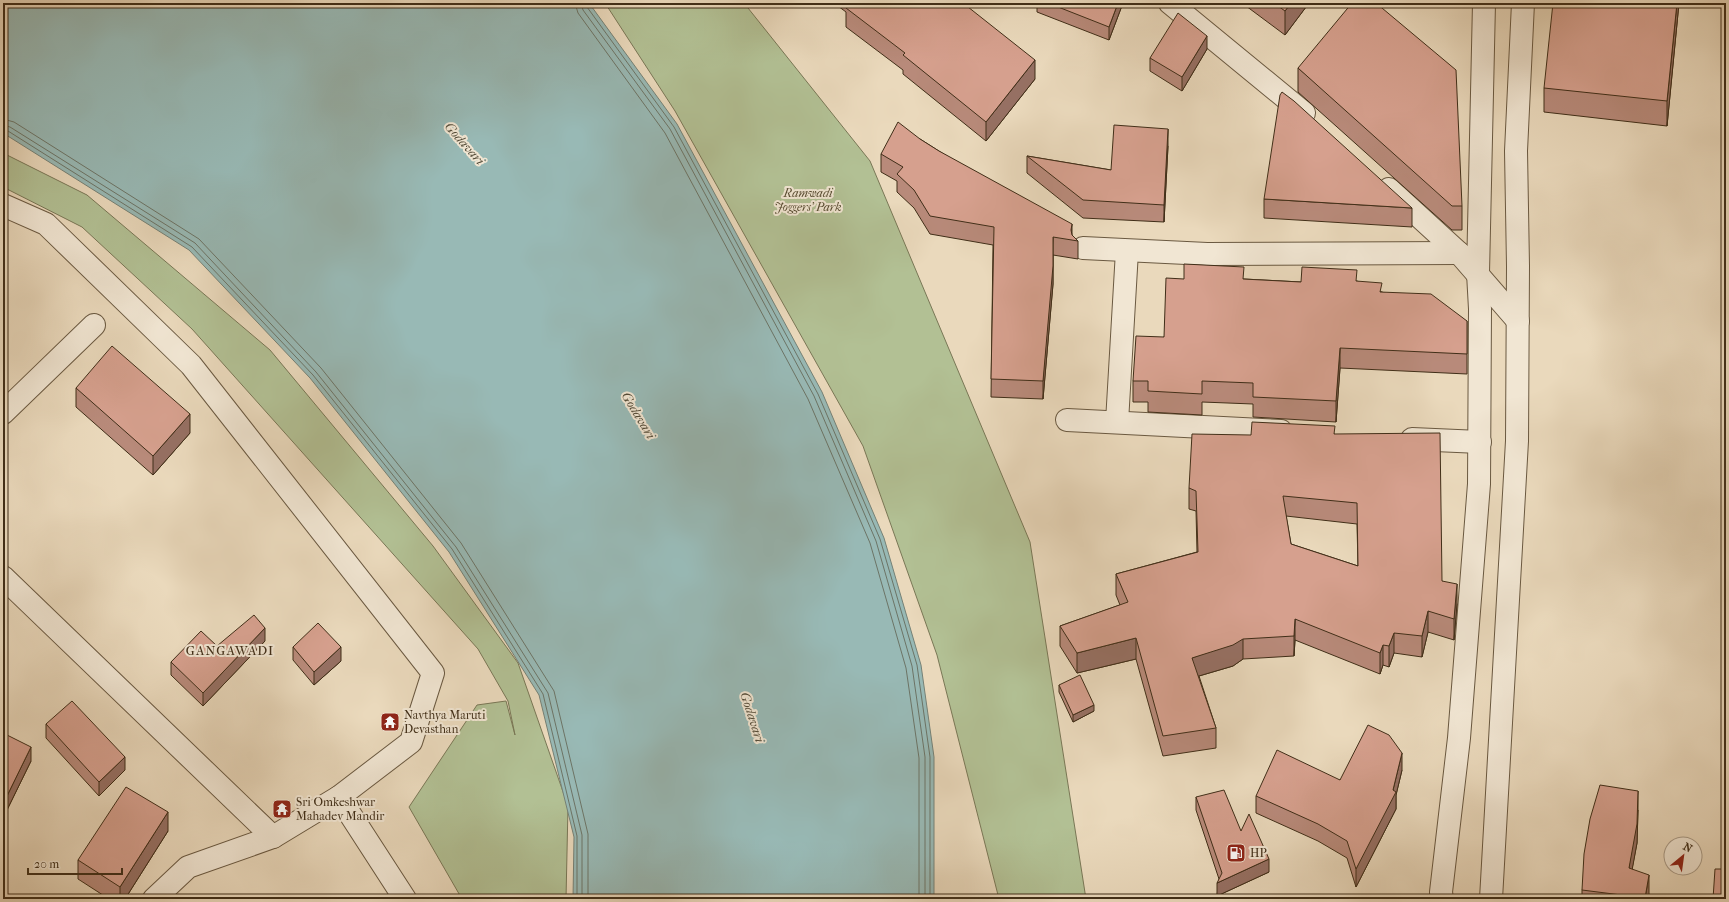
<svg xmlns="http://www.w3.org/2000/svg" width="1729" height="902" viewBox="0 0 1729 902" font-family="'IM FELL French Canon',serif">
<rect width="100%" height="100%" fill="#ead9bc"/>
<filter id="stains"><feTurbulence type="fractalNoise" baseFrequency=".005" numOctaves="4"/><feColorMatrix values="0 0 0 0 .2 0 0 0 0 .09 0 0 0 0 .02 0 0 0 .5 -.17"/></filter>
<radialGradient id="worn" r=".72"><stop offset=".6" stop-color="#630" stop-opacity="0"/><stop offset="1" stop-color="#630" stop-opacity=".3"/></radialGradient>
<g fill="#b2c094" stroke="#797756">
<path d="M 605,3 L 744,3 L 870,161 L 1030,542 L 1086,899 L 999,899 L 937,655 L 863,446 L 675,111 Z"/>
<path d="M 3,153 L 87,195 L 270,350 L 433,546 L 518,663 L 568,806 L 566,899 L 462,899 L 409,807 L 477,705 L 506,701 L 515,735 L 508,701 L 478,649 L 192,329 L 82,227 L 3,187 Z"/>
</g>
<path fill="#98b9b5" stroke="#758176" d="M 3,3 L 589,3 L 677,124 L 822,392 L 884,538 L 921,665 L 934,757 L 934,899 L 573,899 L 574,837 L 539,695 L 449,552 L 310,378 L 189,250 L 3,133 Z"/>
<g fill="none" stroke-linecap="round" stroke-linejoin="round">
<g stroke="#6c7466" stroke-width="1">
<path d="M 575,3 L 578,13 L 665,133 L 808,399 L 870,543 L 906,668 L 919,758 L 919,899"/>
<path d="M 581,3 L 583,10 L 670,129 L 814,396 L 876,541 L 912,666 L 925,757 L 925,899"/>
<path d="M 586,3 L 587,7 L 674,127 L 818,394 L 880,539 L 917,665 L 930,757 L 930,899"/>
<path d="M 3,119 L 14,122 L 199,239 L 321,368 L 461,543 L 554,691 L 588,834 L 588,899"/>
<path d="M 3,125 L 10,127 L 195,243 L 316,372 L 456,547 L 548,693 L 582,835 L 582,899"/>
<path d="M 3,130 L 8,131 L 192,247 L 313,375 L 452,549 L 543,694 L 577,836 L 577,899"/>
</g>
<defs>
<g id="minor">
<path d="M 1170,3 L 1304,113"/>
<path d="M 1389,189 L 1459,253 L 1518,321"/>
<path d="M 3,205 L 46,224 L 191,365 L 433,673 L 411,742 L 339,797 L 273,837 L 188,867 L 154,899"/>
<path d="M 1083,248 L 1207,254 L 1459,253"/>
<path d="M 3,413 L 94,325"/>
<path d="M 1067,420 L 1281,431"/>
<path d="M 1117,422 L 1127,251"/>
<path d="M 1412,439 L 1480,442"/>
<path d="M 3,577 L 273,837"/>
<path d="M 339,797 L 405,899"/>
<path d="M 1442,899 L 1441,892 L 1459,738 L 1479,484 L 1480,309 L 1478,273 L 1484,3"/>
<path d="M 1491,899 L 1517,441 L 1518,266 L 1516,151 L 1523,3"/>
</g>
</defs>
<use href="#minor" stroke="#6a5941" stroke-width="24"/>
<use href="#minor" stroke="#f1e6d3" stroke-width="22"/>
</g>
<g fill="#b88a7a" stroke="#402e18" fill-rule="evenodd">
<path d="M 834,3 L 964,3 L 964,4 L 1035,79 L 986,141 L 903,74 L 903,70 L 846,27 L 846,12 Z"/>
<path d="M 1037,3 L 1123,3 L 1109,40 L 1037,12 Z"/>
<path d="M 1242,3 L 1309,3 L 1285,35 Z"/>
<path d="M 1679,3 L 1667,126 L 1544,112 L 1544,88 Z"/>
<path d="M 1207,49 L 1182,91 L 1150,71 L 1150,58 Z"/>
<path d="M 1298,68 L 1462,206 L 1462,230 L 1452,230 L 1298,92 Z"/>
<path d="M 920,139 L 1072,236 L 1078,241 L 1078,259 L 1053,255 L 1053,284 L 1043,399 L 991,397 L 993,245 L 930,234 L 914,208 L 897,192 L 897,181 L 881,172 L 881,154 Z"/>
<path d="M 1168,146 L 1164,222 L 1083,218 L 1027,173 L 1027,156 L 1111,170 Z"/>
<path d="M 1264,199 L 1412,208 L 1412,227 L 1264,218 Z"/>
<path d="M 1184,279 L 1244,279 L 1301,282 L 1357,281 L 1382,292 L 1467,321 L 1467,374 L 1340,368 L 1336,422 L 1253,417 L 1253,404 L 1202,402 L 1202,415 L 1148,412 L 1148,402 L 1133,402 L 1133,381 L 1164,337 Z"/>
<path d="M 76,388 L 190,433 L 153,475 L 76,407 Z"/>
<path d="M 1335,434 L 1442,581 L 1457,604 L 1454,640 L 1428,632 L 1422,657 L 1394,653 L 1389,667 L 1383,665 L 1380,674 L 1295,640 L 1294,656 L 1243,659 L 1233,666 L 1199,676 L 1216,728 L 1216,748 L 1163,756 L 1136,659 L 1077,673 L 1060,646 L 1060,626 L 1120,605 L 1116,595 L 1116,574 L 1197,552 L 1196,511 L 1189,509 L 1189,488 L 1251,435 ZM 1286,516 L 1357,524 L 1358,566 L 1291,544 Z"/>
<path d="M 265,641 L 203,706 L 171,675 L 171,662 L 217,646 Z"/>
<path d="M 293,647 L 341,661 L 314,685 L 293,660 Z"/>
<path d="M 1059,685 L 1094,711 L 1073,722 L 1059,692 Z"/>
<path d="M 46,724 L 125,770 L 99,796 L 46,738 Z"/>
<path d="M 3,733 L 31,761 L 6,812 L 3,810 Z"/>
<path d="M 1402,770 L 1396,795 L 1396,809 L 1356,887 L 1347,858 L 1318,841 L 1256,813 L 1256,796 L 1340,780 Z"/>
<path d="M 1196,797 L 1269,872 L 1217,896 L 1219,879 L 1196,810 Z"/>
<path d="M 1638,810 L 1637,843 L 1632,869 L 1649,894 L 1648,899 L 1582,899 L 1582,890 Z"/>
<path d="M 168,831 L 125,899 L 109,899 L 78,879 L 78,860 Z"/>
</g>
<g fill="#967063" stroke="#402e18">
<path d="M 1118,3 L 1123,3 L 1109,40 L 1109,27 Z"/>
<path d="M 1291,3 L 1309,3 L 1285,35 L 1285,11 Z"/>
<path d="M 1677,3 L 1679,3 L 1667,126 L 1667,101 Z"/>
<path d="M 1207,36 L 1207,49 L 1182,91 L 1182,77 Z"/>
<path d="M 1035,60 L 1035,79 L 986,141 L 986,122 Z"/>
<path d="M 1168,129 L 1168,146 L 1164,222 L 1164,205 Z"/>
<path d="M 1072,224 L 1072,240 L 1071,230 Z"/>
<path d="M 1053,237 L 1053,284 L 1043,399 L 1043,381 Z"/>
<path d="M 1340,348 L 1340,368 L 1336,422 L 1336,401 Z"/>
<path d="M 190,414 L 190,433 L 153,475 L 153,456 Z"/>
<path d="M 1457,584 L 1457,604 L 1454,640 L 1454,619 Z"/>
<path d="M 1428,611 L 1428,632 L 1422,657 L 1422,636 Z"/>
<path d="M 1295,619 L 1295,640 L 1294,656 L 1294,636 Z"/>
<path d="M 265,628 L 265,641 L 203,706 L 203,693 Z"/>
<path d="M 1394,633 L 1394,653 L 1389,667 L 1389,646 Z"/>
<path d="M 1136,638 L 1136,659 L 1077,673 L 1077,653 Z"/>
<path d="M 1243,639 L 1243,659 L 1233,666 L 1192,678 L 1192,658 Z"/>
<path d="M 1383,645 L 1383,665 L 1380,674 L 1380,653 Z"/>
<path d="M 341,647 L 341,661 L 314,685 L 314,672 Z"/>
<path d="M 1094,705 L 1094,711 L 1073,722 L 1073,715 Z"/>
<path d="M 31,747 L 31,761 L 6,812 L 6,798 Z"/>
<path d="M 1402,753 L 1402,770 L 1396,795 L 1396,809 L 1356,887 L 1356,869 L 1393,790 Z"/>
<path d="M 125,757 L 125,770 L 99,796 L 99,782 Z"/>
<path d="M 1638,791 L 1638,810 L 1637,843 L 1629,887 L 1629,868 Z"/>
<path d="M 168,812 L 168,831 L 125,899 L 120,899 L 120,887 Z"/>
<path d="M 1269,859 L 1269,872 L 1217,896 L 1217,883 Z"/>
<path d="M 1649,875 L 1649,894 L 1648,899 L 1645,899 Z"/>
</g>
<g fill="#d6a08e" stroke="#402e18" fill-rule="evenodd">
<path d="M 849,3 L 963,3 L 1035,60 L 986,122 L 903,55 L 905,53 L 846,8 Z"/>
<path d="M 1048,3 L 1118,3 L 1109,27 Z"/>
<path d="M 1274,3 L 1291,3 L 1285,11 Z"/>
<path d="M 1352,3 L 1376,3 L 1456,70 L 1462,206 L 1452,206 L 1298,68 Z"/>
<path d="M 1553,3 L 1677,3 L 1667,101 L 1544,88 Z"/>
<path d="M 1178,13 L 1207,36 L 1182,77 L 1150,58 Z"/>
<path d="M 1282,92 L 1294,101 L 1412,208 L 1264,199 L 1280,95 Z"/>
<path d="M 898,122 L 920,139 L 939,151 L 1072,224 L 1071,230 L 1072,235 L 1078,241 L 1053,237 L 1053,266 L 1043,381 L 991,379 L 994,227 L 930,216 L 914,190 L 897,174 L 903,167 L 881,154 Z"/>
<path d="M 1114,125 L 1168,129 L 1164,205 L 1083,200 L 1027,156 L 1111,170 Z"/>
<path d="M 1184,264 L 1244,267 L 1243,279 L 1301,282 L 1302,267 L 1357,270 L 1356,281 L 1382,283 L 1380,292 L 1431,294 L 1467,321 L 1467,354 L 1340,348 L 1336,401 L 1253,397 L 1253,383 L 1202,381 L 1202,394 L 1148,391 L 1148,381 L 1133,381 L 1136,336 L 1164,337 L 1166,278 L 1184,279 Z"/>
<path d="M 112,346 L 190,414 L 153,456 L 76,388 Z"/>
<path d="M 1252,422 L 1335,426 L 1334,434 L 1440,433 L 1442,581 L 1457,584 L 1454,619 L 1428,611 L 1422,636 L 1394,633 L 1389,646 L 1383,645 L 1380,653 L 1295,619 L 1294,636 L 1243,639 L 1233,645 L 1192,658 L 1216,728 L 1163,736 L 1136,638 L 1077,653 L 1060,626 L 1128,602 L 1116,574 L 1198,552 L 1196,491 L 1189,488 L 1192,434 L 1251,435 ZM 1283,496 L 1357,503 L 1358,566 L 1291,544 Z"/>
<path d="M 254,615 L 265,628 L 203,693 L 171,662 L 201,631 L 217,646 Z"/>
<path d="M 318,623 L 341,647 L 314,672 L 293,647 Z"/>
<path d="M 1080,675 L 1094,705 L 1073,715 L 1059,685 Z"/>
<path d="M 72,701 L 125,757 L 99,782 L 46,724 Z"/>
<path d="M 1368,725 L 1389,735 L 1402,753 L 1393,790 L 1396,792 L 1356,869 L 1347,841 L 1318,824 L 1256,796 L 1277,750 L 1340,780 Z"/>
<path d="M 3,733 L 31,747 L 6,798 L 3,797 Z"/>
<path d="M 1600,785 L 1638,791 L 1637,824 L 1629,868 L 1649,875 L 1645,898 L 1582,890 L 1584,854 L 1590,819 Z"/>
<path d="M 126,787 L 168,812 L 120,887 L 78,860 Z"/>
<path d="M 1224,790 L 1241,831 L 1249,814 L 1269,859 L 1217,883 L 1222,873 L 1196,797 Z"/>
<path d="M 1715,869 L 1726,869 L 1726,899 L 1713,899 Z"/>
</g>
<defs>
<symbol id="temple-square" viewBox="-11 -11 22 22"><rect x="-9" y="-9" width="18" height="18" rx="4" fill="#8f2418" stroke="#f1e6d3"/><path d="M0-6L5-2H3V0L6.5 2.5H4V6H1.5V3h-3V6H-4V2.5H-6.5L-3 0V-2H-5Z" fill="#fff"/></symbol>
<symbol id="fuel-square" viewBox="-11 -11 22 22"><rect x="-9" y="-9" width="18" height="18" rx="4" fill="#8f2418" stroke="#f1e6d3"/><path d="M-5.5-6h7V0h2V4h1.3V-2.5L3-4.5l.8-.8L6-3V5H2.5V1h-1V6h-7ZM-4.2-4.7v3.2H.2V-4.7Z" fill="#fff"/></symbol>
</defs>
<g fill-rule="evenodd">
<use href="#temple-square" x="379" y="711" width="22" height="22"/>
<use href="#temple-square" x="271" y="798" width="22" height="22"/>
<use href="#fuel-square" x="1225" y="842" width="22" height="22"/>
</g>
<g text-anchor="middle" stroke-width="4" stroke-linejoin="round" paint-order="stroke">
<g font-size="12" font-style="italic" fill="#574b31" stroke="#f1e6d3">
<text x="808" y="197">Ramwadi<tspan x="808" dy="14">Joggers' Park</tspan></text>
</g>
<g font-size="12" fill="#402e18" stroke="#f1e6d3" text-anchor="start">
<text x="404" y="719">Navthya Maruti<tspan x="404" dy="14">Devasthan</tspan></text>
<text x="296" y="806">Sri Omkeshwar<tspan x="296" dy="14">Mahadev Mandir</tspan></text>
<text x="1250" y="857">HP</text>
</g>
<g font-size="13" font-style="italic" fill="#524a37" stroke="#f1e6d3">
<text transform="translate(465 143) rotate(48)" y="5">Godavari</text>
<text transform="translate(639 415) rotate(59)" y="5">Godavari</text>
<text transform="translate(753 717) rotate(72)" y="5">Godavari</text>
</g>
<g font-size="13" letter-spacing="1" fill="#402e18" stroke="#f1e6d3">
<text x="230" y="655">GANGAWADI</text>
</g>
</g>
<rect width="1729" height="902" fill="none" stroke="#ead9bc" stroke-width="16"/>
<rect x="4" y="4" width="1721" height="894" fill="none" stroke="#402e18" stroke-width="2"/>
<rect x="8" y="8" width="1713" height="886" fill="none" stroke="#402e18"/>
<g transform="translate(1683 856) rotate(29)"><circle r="19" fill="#f1e6d3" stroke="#aa9c88"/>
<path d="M0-3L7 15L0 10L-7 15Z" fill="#8f2418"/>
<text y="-6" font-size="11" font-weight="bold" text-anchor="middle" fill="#402e18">N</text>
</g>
<path d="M28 868v6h94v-6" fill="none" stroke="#402e18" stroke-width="2"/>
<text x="34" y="868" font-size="12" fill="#402e18" stroke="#f1e6d3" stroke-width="3" paint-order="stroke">20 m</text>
<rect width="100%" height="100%" filter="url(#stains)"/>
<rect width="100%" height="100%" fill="url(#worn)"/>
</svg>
